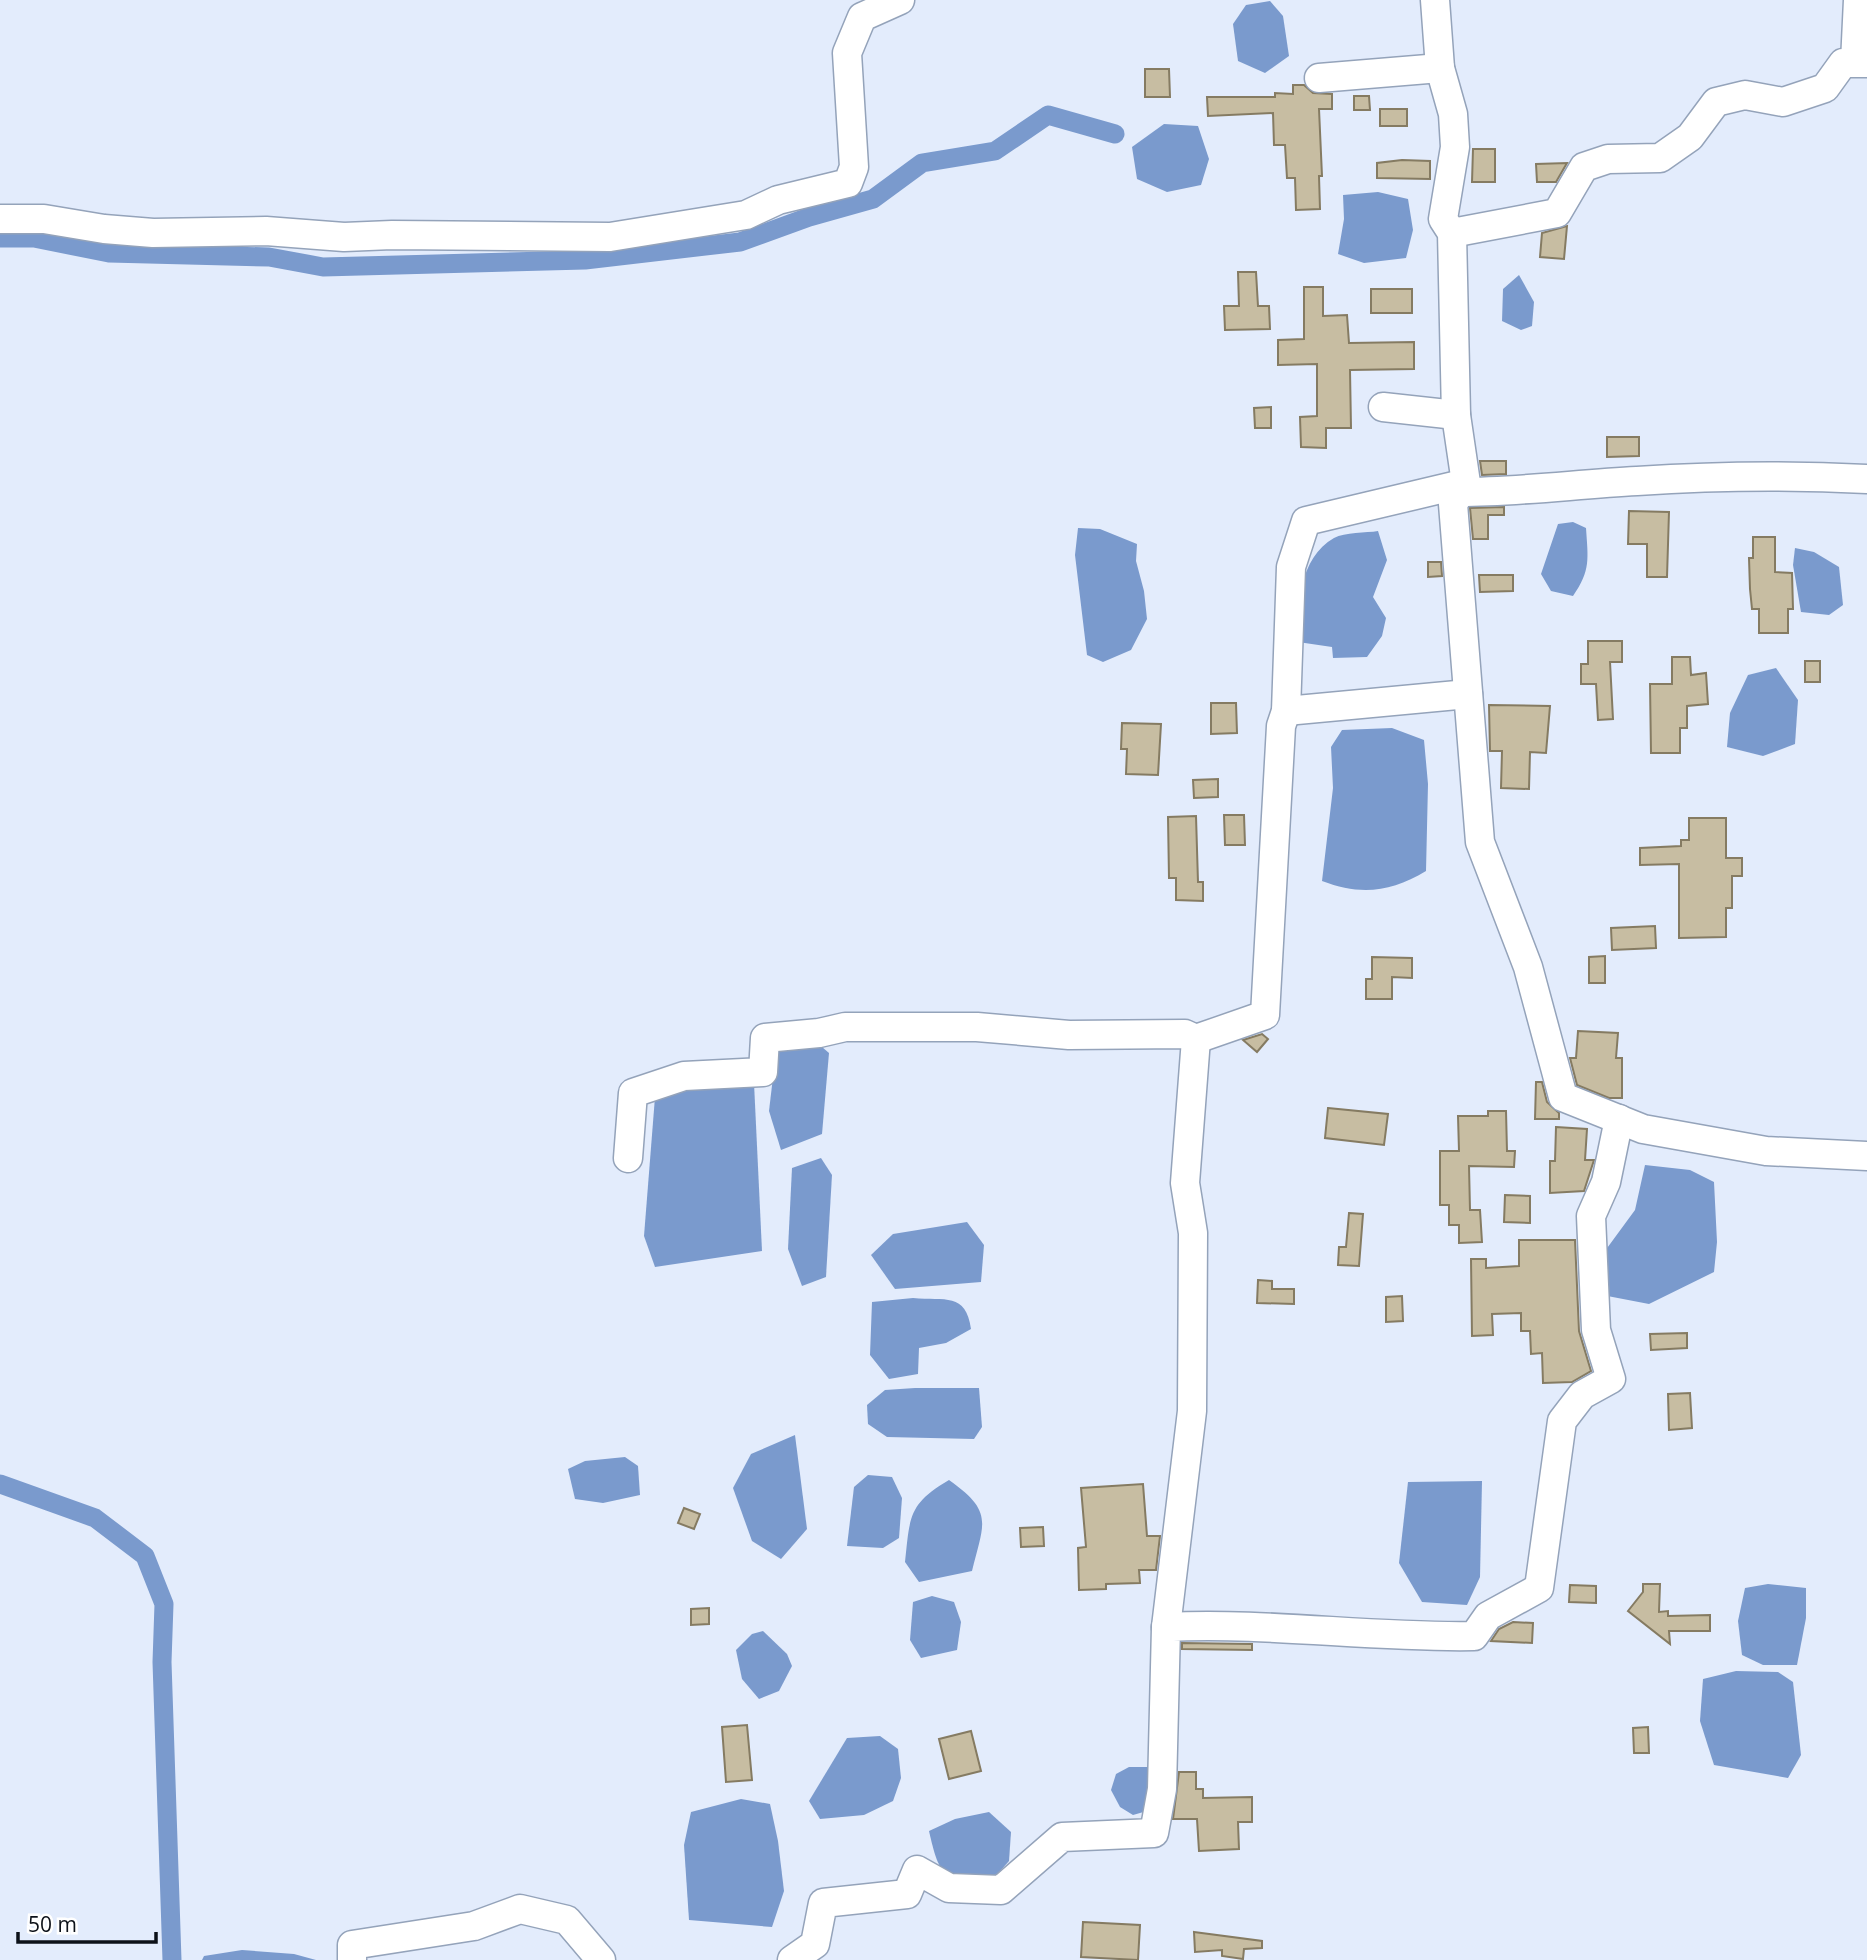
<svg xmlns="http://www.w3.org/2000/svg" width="1867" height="1960" viewBox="0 0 1867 1960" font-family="'Open Sans',sans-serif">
<rect width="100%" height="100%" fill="#e3ecfc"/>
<g fill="#7a9acd">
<path d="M 1270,1 L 1283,16 L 1289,56 L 1265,73 L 1238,61 L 1233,24 L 1246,5 Z"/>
<path d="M 1164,124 L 1198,126 L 1209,159 L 1201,185 L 1167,192 L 1137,179 L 1132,147 Z"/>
<path d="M 1378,192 L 1408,199 L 1413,230 L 1406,258 L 1364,263 L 1338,254 L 1344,219 L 1343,195 Z"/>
<path d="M 1519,275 L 1534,302 L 1532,326 L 1521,330 L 1502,321 L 1503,289 Z"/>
<path d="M 1573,522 L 1586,528 C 1588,559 1591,570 1573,596 L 1551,591 L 1541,574 L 1558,524 Z"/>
<path d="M 1078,528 L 1100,529 L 1137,544 L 1136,561 L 1144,591 L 1147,619 L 1131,650 L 1103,662 L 1087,655 L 1075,555 Z"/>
<path d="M 1378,531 L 1387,560 L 1373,597 L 1386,618 L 1382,636 L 1367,657 L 1333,658 L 1332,647 L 1298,642 C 1297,606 1299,558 1334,538 C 1345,532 1366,533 1378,531 Z"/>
<path d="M 1795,548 L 1814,552 L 1839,567 L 1843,605 L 1829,615 L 1801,612 L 1793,565 Z"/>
<path d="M 1776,668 L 1798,700 L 1795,744 L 1763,756 L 1727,747 L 1730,713 L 1748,675 Z"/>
<path d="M 1392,728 L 1424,740 L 1428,784 L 1426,871 C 1391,892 1361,896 1322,881 L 1333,788 L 1331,747 L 1342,730 Z"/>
<path d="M 815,1041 L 829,1053 L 822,1134 L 781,1150 L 769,1111 L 777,1043 Z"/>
<path d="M 754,1083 L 762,1251 L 655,1267 L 644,1236 L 655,1097 L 691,1084 Z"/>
<path d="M 821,1158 L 832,1175 L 826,1277 L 802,1286 L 788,1249 L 792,1168 Z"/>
<path d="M 1645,1165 L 1690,1170 L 1714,1182 L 1717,1242 L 1714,1272 L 1649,1304 L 1597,1294 L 1602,1255 L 1635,1210 Z"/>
<path d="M 967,1222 L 984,1245 L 981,1282 L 895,1289 L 871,1255 L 893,1234 Z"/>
<path d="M 913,1298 C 945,1301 966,1292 971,1329 L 946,1343 L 919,1348 L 918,1374 L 889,1379 L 870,1355 L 872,1302 Z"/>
<path d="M 915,1388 L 979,1388 L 982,1427 L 974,1439 L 887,1437 L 868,1424 L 867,1405 L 885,1390 Z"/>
<path d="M 795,1435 L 807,1529 L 781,1559 L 752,1541 L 733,1488 L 751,1454 Z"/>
<path d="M 625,1457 L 638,1466 L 640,1495 L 603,1503 L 575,1499 L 568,1469 L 585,1461 Z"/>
<path d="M 868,1475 L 892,1477 L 902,1498 L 899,1538 L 883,1548 L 847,1546 L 854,1487 Z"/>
<path d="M 949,1480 C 994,1512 984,1522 972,1571 L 919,1582 L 905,1562 C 910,1517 908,1504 949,1480 Z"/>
<path d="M 1482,1481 L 1480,1577 L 1467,1605 L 1422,1602 L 1399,1563 L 1408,1482 Z"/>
<path d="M 1768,1584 L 1806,1588 L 1806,1618 L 1797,1665 L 1763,1665 L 1742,1655 L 1738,1621 L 1745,1588 Z"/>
<path d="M 932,1596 L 954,1602 L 961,1622 L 957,1650 L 921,1658 L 910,1640 L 913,1602 Z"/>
<path d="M 763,1631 L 787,1654 L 792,1666 L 779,1691 L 759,1699 L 742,1679 L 736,1650 L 752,1634 Z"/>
<path d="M 1736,1671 L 1778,1672 L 1793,1682 L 1801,1755 L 1788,1778 L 1714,1765 L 1700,1721 L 1703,1679 Z"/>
<path d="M 880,1736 L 898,1749 L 901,1778 L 893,1801 L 864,1815 L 820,1819 L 809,1801 L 847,1738 Z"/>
<path d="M 1129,1767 L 1149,1767 L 1153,1778 L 1147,1811 L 1133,1815 L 1120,1807 L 1111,1790 L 1116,1774 Z"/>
<path d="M 741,1799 L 770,1804 L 778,1841 L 784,1891 L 772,1927 L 689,1920 L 684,1845 L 691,1812 Z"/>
<path d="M 989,1812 L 1011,1832 L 1009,1861 L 986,1887 C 941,1879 939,1874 929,1831 L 955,1819 Z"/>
<path d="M 242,1950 L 294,1954 L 316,1960 L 202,1960 L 204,1956 Z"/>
</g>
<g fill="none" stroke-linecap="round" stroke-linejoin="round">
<g stroke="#7a9acd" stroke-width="19">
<path d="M 0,238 L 34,238 L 109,253 L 269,257 L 323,267 L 585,260 L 740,242 L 809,217 L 873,199 L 922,163 L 995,151 L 1048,115 L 1115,134"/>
<path d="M 0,1484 L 95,1518 L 145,1556 L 164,1604 L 162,1662 L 172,1960"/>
</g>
</g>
<g fill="#c7bda2" stroke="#857b62" stroke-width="2">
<path d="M 1145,69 L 1169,69 L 1170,97 L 1145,97 Z"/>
<path d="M 1293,85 L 1304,85 L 1313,93 L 1332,94 L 1332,109 L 1319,109 L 1322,176 L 1319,176 L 1320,209 L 1296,210 L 1295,178 L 1287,178 L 1285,145 L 1274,145 L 1273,113 L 1208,116 L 1207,97 L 1275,97 L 1275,93 L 1293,94 Z"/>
<path d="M 1354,96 L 1369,96 L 1370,110 L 1354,110 Z"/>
<rect x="1380" y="109" width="27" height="17"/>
<path d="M 1473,149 L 1495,149 L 1495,182 L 1472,182 Z"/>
<path d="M 1402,160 L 1430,161 L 1430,179 L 1377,178 L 1377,163 Z"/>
<path d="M 1567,163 L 1556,182 L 1537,182 L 1536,164 Z"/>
<path d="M 1567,226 L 1564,259 L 1540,257 L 1542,233 Z"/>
<path d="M 1238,272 L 1256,272 L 1258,306 L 1269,306 L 1270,329 L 1225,330 L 1224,306 L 1239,306 Z"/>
<path d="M 1304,287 L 1323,287 L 1323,316 L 1347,315 L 1349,343 L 1414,342 L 1414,369 L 1350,370 L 1351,428 L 1326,428 L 1326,448 L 1301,447 L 1300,417 L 1317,416 L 1317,364 L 1278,365 L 1278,340 L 1304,339 Z"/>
<rect x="1371" y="289" width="41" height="24"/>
<path d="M 1271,407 L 1271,428 L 1255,428 L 1254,408 Z"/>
<path d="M 1607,437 L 1639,437 L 1639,456 L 1607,457 Z"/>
<path d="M 1480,461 L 1506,461 L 1506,474 L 1482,475 Z"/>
<path d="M 1504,507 L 1504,515 L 1488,515 L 1488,539 L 1473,539 L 1470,508 Z"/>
<path d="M 1629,511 L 1669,512 L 1667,577 L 1647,577 L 1647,544 L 1628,544 Z"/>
<path d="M 1753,537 L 1775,537 L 1775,572 L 1792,573 L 1793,609 L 1788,609 L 1788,633 L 1759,633 L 1759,609 L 1752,609 L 1750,589 L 1749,558 L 1753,558 Z"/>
<path d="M 1428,562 L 1441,562 L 1442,576 L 1428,577 Z"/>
<path d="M 1479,575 L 1513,575 L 1513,591 L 1480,592 Z"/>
<path d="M 1588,641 L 1622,641 L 1622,662 L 1610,662 L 1613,719 L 1598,720 L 1596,684 L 1581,684 L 1581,664 L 1588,664 Z"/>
<path d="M 1672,657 L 1690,657 L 1691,675 L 1706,673 L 1708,704 L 1687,706 L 1687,728 L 1680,728 L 1680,753 L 1651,753 L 1650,684 L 1672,684 Z"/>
<rect x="1805" y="661" width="15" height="21"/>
<path d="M 1211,703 L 1236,703 L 1237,733 L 1211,734 Z"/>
<path d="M 1489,705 L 1550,706 L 1546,753 L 1530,752 L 1529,789 L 1501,788 L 1502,751 L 1490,751 Z"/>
<path d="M 1122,723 L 1161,724 L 1158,775 L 1126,774 L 1127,749 L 1121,749 Z"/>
<path d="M 1218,779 L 1218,797 L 1194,798 L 1193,780 Z"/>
<path d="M 1224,815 L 1244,815 L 1245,845 L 1225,845 Z"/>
<path d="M 1196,816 L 1198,882 L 1203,882 L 1203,901 L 1176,900 L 1176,878 L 1169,878 L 1168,817 Z"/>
<path d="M 1689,818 L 1726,818 L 1726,858 L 1742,858 L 1742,876 L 1732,876 L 1732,908 L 1726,908 L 1726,937 L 1679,938 L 1679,864 L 1640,865 L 1640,848 L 1681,846 L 1681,840 L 1689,840 Z"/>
<path d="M 1655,926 L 1656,948 L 1612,950 L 1611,928 Z"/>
<path d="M 1605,956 L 1605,983 L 1589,983 L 1589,957 Z"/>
<path d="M 1372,957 L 1412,958 L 1412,978 L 1392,977 L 1392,999 L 1366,999 L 1366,979 L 1372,979 Z"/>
<path d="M 1578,1031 L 1618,1033 L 1616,1058 L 1622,1058 L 1622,1098 L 1609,1098 L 1577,1085 L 1570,1058 L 1576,1058 Z"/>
<path d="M 1262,1034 L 1268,1039 L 1257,1052 L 1243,1040 Z"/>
<path d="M 1536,1082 L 1542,1082 L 1547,1102 L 1559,1113 L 1559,1119 L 1535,1119 Z"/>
<path d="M 1328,1108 L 1388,1114 L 1384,1145 L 1325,1138 Z"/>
<path d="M 1488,1111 L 1506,1111 L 1507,1151 L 1515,1151 L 1514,1167 L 1469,1166 L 1470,1210 L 1480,1210 L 1482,1242 L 1459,1243 L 1459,1225 L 1449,1225 L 1449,1205 L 1440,1205 L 1440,1151 L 1459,1151 L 1458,1116 L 1488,1116 Z"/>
<path d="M 1556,1127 L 1587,1129 L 1585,1160 L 1594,1160 L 1584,1191 L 1550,1193 L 1550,1161 L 1555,1161 Z"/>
<path d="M 1505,1195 L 1530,1196 L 1530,1223 L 1504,1222 Z"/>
<path d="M 1349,1213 L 1363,1214 L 1359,1266 L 1338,1265 L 1339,1247 L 1346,1247 Z"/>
<path d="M 1519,1240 L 1575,1240 L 1579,1331 L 1591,1371 L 1572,1382 L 1543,1383 L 1542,1353 L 1531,1354 L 1530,1331 L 1521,1331 L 1521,1313 L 1492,1314 L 1493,1335 L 1472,1336 L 1471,1259 L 1486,1259 L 1486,1268 L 1519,1266 Z"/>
<path d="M 1258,1280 L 1272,1281 L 1272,1289 L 1294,1289 L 1294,1304 L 1257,1303 Z"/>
<path d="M 1402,1296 L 1403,1321 L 1386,1322 L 1386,1297 Z"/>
<path d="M 1687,1333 L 1687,1348 L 1651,1350 L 1650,1334 Z"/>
<path d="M 1690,1393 L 1692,1428 L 1669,1430 L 1668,1394 Z"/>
<path d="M 1143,1484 L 1147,1536 L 1160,1536 L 1156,1570 L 1139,1570 L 1140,1583 L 1106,1584 L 1106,1589 L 1079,1590 L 1078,1548 L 1086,1547 L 1081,1488 Z"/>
<path d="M 684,1508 L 700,1514 L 694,1529 L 678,1523 Z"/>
<path d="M 1043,1527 L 1044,1546 L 1021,1547 L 1020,1528 Z"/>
<path d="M 1643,1584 L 1660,1584 L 1659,1612 L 1668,1611 L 1668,1616 L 1710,1615 L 1710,1631 L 1669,1631 L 1670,1644 L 1628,1611 L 1643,1592 Z"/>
<path d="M 1570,1585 L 1596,1586 L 1596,1603 L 1569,1602 Z"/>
<path d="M 709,1608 L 709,1624 L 691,1625 L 691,1609 Z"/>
<path d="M 1513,1622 L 1533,1623 L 1532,1643 L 1491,1641 L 1499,1629 Z"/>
<path d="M 1182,1643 L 1252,1644 L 1252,1650 L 1182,1649 Z"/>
<path d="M 747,1725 L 752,1780 L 726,1782 L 722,1727 Z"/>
<path d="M 1648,1727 L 1649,1753 L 1634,1753 L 1633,1728 Z"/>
<path d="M 971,1731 L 981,1771 L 949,1779 L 939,1739 Z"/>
<path d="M 1179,1772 L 1196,1772 L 1196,1789 L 1203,1789 L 1203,1798 L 1252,1797 L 1252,1822 L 1238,1822 L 1239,1849 L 1199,1851 L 1197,1819 L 1173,1819 Z"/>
<path d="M 1083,1922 L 1140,1925 L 1138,1960 L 1081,1957 Z"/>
<path d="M 1194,1932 L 1262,1941 L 1262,1948 L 1244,1949 L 1243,1959 L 1222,1956 L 1222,1950 L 1195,1952 Z"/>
</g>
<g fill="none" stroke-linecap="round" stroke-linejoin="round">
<defs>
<g id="minor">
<path d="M 1435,0 L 1440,68 L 1453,114 L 1455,147 L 1443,219 L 1452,233 L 1456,415 L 1466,483 L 1453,504 L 1480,842 L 1528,967 L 1563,1097 L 1643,1129 L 1766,1151 L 1867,1156"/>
<path d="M 1855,62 L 1858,0"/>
<path d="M 1319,78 L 1440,68"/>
<path d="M 0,219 L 44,219 L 104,229 L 153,233 L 266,231 L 344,237 L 392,235 L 610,237 L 746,215 L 778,200 L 848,183 L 854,167 L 847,53 L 862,17 L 900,0"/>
<path d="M 1452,233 L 1557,213 L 1584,167 L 1608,159 L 1660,158 L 1690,137 L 1716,102 L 1745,95 L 1783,102 L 1825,88 L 1843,63 L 1867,63"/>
<path d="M 1383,407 L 1456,415"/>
<path d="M 1460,492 C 1519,492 1578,484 1637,481 C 1713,476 1791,475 1867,479"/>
<path d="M 1286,711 L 1468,694"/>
<path d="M 1196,1039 L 1265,1015 L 1281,726 L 1286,711 L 1291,567 L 1306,521 L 1466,483"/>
<path d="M 628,1158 L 633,1093 L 684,1076 L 763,1072 L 765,1038 L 819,1033 L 845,1027 L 977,1027 L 1069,1035 L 1185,1034 L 1196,1039 L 1185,1183 L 1193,1233 L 1192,1411 L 1166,1627"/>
<path d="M 352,1960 L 352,1945 L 474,1926 L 520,1909 L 567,1920 L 601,1960"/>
<path d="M 792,1960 L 815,1944 L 823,1903 L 907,1894 L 917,1870 L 949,1888 L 1001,1890 L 1062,1837 L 1154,1833 L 1162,1789 L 1166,1627 C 1269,1622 1371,1638 1474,1636 L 1488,1616 L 1539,1588 L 1562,1421 L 1582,1395 L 1611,1379 L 1596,1330 L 1591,1216 L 1606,1182 L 1619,1119"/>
</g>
</defs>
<use href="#minor" stroke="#94a3ba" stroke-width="31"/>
<use href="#minor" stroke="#fff" stroke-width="28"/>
</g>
<path d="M18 1932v10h138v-10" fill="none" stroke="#0c1119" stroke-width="3.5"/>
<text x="28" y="1932" font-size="21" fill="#0c1119" stroke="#ffffff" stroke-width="5" paint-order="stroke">50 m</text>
</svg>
